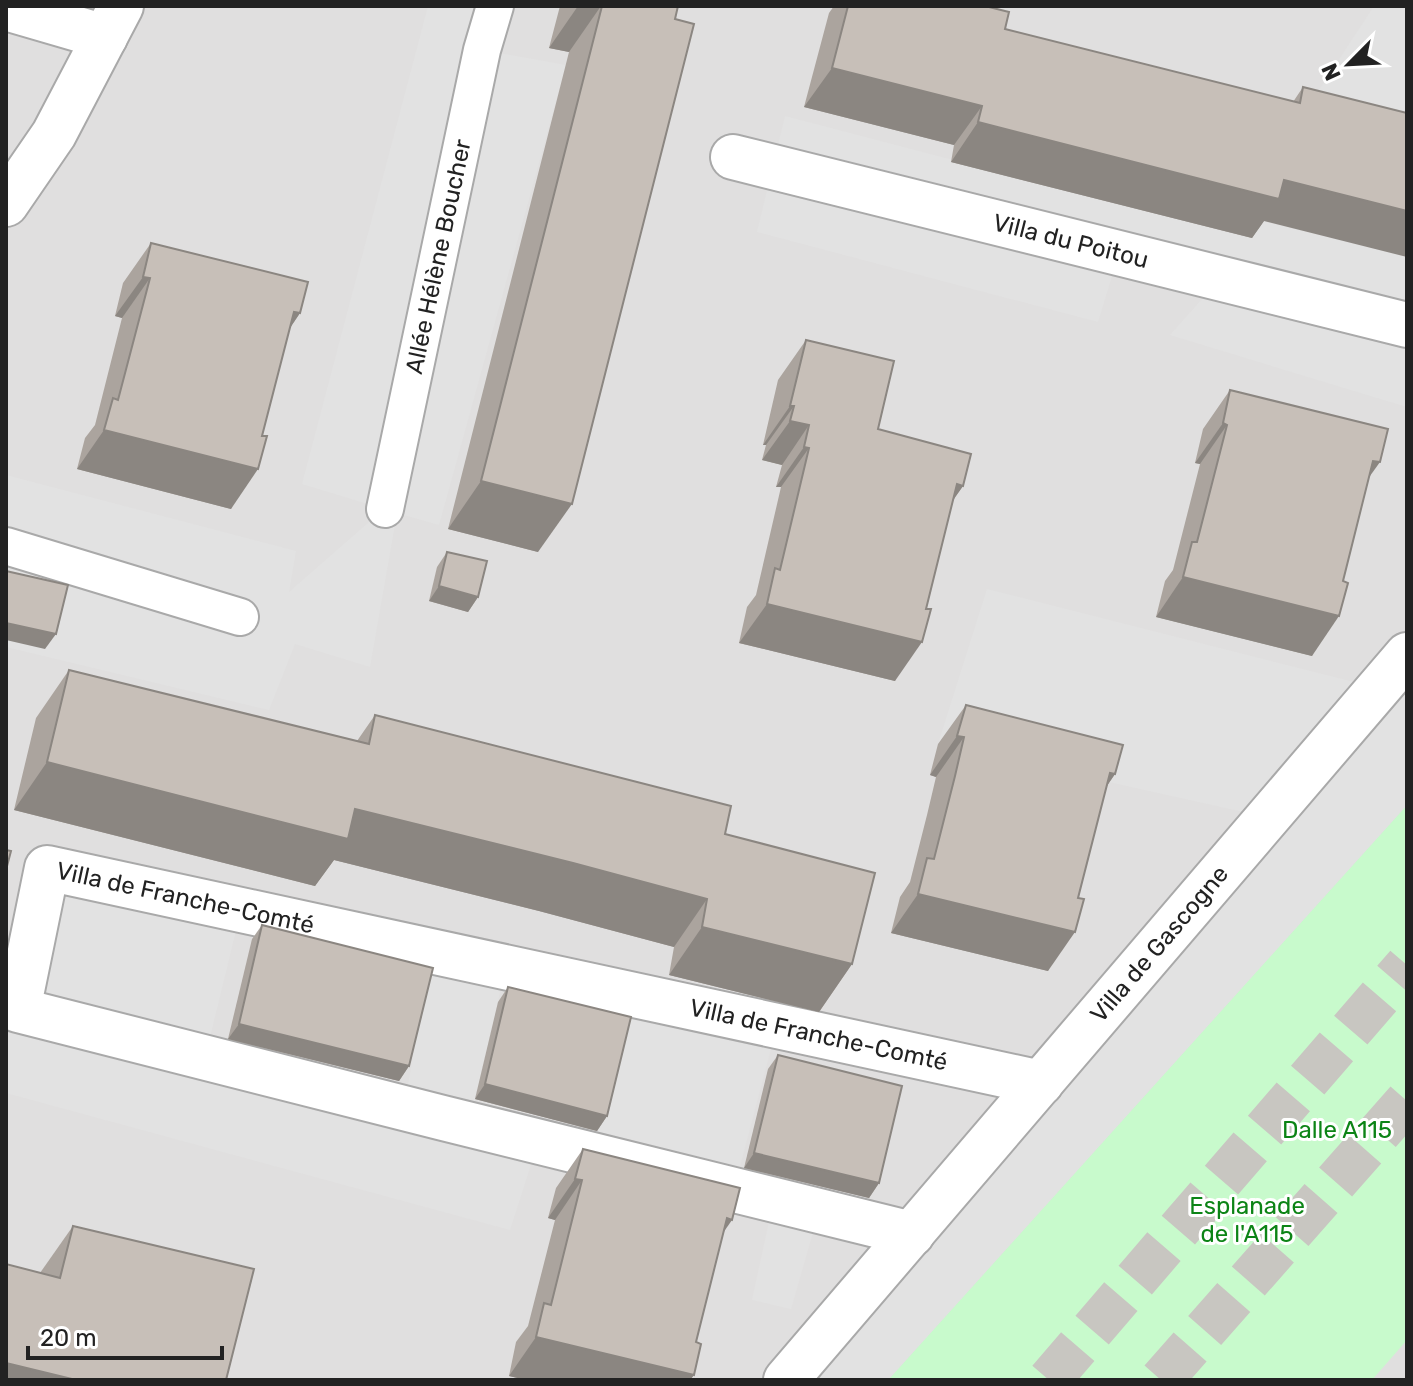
<svg xmlns="http://www.w3.org/2000/svg" width="1413" height="1386" viewBox="0 0 1413 1386" font-family="Rubik,sans-serif">
<rect width="100%" height="100%" fill="#f2efe9"/>
<rect fill="#e0dfdf" x="6" y="6" width="1401" height="1374"/>
<path fill="#c8facc" d="M 1407,805 L 1407,1340 L 1372,1380 L 888,1380 Z"/>
<g fill="#e2e2e2">
<path d="M 428,6 L 495,6 L 483,50 L 566,65 L 439,525 L 397,513 L 370,667 L 295,644 L 269,710 L 6,647 L 6,475 L 296,551 L 289,592 L 384,509 L 302,484 Z"/>
<path d="M 1374,6 L 1407,6 L 1407,131 L 1309,105 Z"/>
<path d="M 785,116 L 1251,238 L 1257,220 L 1407,257 L 1407,407 L 1170,335 L 1220,279 L 1119,253 L 1098,322 L 757,232 Z"/>
<path d="M 987,589 L 1366,685 L 1300,746 L 1248,813 L 938,744 Z"/>
<path d="M 1407,673 L 1407,805 L 888,1380 L 807,1380 Z"/>
<path d="M 47,868 L 241,910 L 205,1058 L 404,1107 L 432,951 L 504,967 L 498,1002 L 475,1099 L 472,1124 L 536,1149 L 510,1230 L 6,1093 L 6,1005 Z"/>
<path d="M 635,995 L 777,1026 L 734,1189 L 592,1154 Z"/>
<path d="M 774,1199 L 819,1211 L 791,1309 L 752,1300 Z"/>
</g>
<g fill="none" stroke-linecap="round" stroke-linejoin="round">
<g stroke="#c8c6c1" stroke-width="44" stroke-dasharray="44 22" stroke-linecap="butt">
<path d="M 1049,1380 L 1407,965"/>
<path d="M 1161,1380 L 1407,1101"/>
</g>
<defs>
<g id="lane">
<path id="s1" d="M 385,509 L 482,50 L 495,6"/>
<path d="M 6,546 L 240,617"/>
</g>
<g id="street">
<path d="M 6,8 L 105,37"/>
<path id="s2" d="M 733,157 L 1407,325"/>
<path d="M 6,204 L 54,134 L 121,6"/>
<path id="s3" d="M 912,1234 L 443,1118 L 18,1010 L 47,868 L 1041,1083"/>
<path id="s4" d="M 786,1380 L 1407,655"/>
</g>
</defs>
<use href="#lane" stroke="#a9a9a9" stroke-width="40"/>
<use href="#street" stroke="#a9a9a9" stroke-width="48"/>
<use href="#lane" stroke="#fff" stroke-width="36"/>
<use href="#street" stroke="#fff" stroke-width="44"/>
</g>
<g fill="#aba49e">
<path d="M 560,6 L 678,6 L 538,552 L 448,529 L 569,52 L 549,48 Z"/>
<path d="M 834,6 L 985,6 L 1005,29 L 1293,102 L 1303,87 L 1308,88 L 1264,221 L 1252,238 L 951,162 L 954,145 L 804,107 L 829,13 Z"/>
<path d="M 151,243 L 300,313 L 290,328 L 231,509 L 77,469 L 85,438 L 95,425 L 122,318 L 115,316 L 123,283 Z"/>
<path d="M 806,340 L 878,429 L 963,486 L 952,501 L 895,681 L 739,643 L 747,607 L 756,595 L 781,487 L 776,487 L 782,465 L 762,460 L 766,445 L 763,445 L 778,380 Z"/>
<path d="M 1230,390 L 1369,477 L 1312,656 L 1156,617 L 1165,581 L 1173,570 L 1200,464 L 1195,463 L 1203,429 Z"/>
<path d="M 447,552 L 478,597 L 468,612 L 429,601 L 437,567 Z"/>
<path d="M 69,670 L 357,741 L 375,715 L 725,834 L 852,964 L 819,1012 L 669,975 L 674,947 L 539,911 L 334,860 L 315,886 L 14,810 L 36,718 Z"/>
<path d="M 966,705 L 1115,774 L 1107,786 L 1048,971 L 891,933 L 900,897 L 910,882 L 927,815 L 936,777 L 930,775 L 938,744 Z"/>
<path d="M 262,925 L 409,1066 L 399,1081 L 228,1039 L 252,939 Z"/>
<path d="M 508,987 L 607,1116 L 597,1131 L 475,1099 L 498,1002 Z"/>
<path d="M 778,1055 L 879,1183 L 869,1198 L 744,1168 L 768,1069 Z"/>
<path d="M 583,1149 L 723,1233 L 696,1342 L 694,1375 L 690,1380 L 526,1380 L 509,1376 L 516,1342 L 528,1326 L 555,1220 L 548,1218 L 556,1188 Z"/>
<path d="M 73,1226 L 226,1380 L 40,1273 Z"/>
</g>
<g fill="#8b8681">
<path d="M 578,6 L 601,6 L 569,52 L 549,48 Z"/>
<path d="M 832,68 L 982,106 L 954,145 L 804,107 Z"/>
<path d="M 978,122 L 1284,180 L 1407,211 L 1407,257 L 1264,221 L 1252,238 L 951,162 Z"/>
<path d="M 143,277 L 150,278 L 122,318 L 115,316 Z"/>
<path d="M 294,312 L 300,313 L 273,353 Z"/>
<path d="M 790,406 L 794,406 L 766,445 L 763,445 Z"/>
<path d="M 790,421 L 809,425 L 782,465 L 762,460 Z"/>
<path d="M 1223,423 L 1227,425 L 1200,464 L 1195,463 Z"/>
<path d="M 104,430 L 258,469 L 231,509 L 77,469 Z"/>
<path d="M 804,447 L 809,448 L 781,487 L 776,487 Z"/>
<path d="M 1373,461 L 1380,462 L 1352,501 Z"/>
<path d="M 481,481 L 572,504 L 538,552 L 448,529 Z"/>
<path d="M 957,484 L 963,486 L 936,525 Z"/>
<path d="M 1183,577 L 1339,616 L 1312,656 L 1156,617 Z"/>
<path d="M 439,586 L 478,597 L 468,612 L 429,601 Z"/>
<path d="M 767,604 L 922,642 L 895,681 L 739,643 Z"/>
<path d="M 6,623 L 56,634 L 45,649 L 6,640 Z"/>
<path d="M 957,736 L 964,737 L 936,777 L 930,775 Z"/>
<path d="M 47,762 L 355,809 L 573,863 L 707,899 L 674,947 L 539,911 L 334,860 L 315,886 L 14,810 Z"/>
<path d="M 1110,773 L 1115,774 L 1088,813 Z"/>
<path d="M 918,894 L 1075,932 L 1048,971 L 891,933 Z"/>
<path d="M 702,927 L 852,964 L 819,1012 L 669,975 Z"/>
<path d="M 239,1024 L 409,1066 L 399,1081 L 228,1039 Z"/>
<path d="M 485,1084 L 607,1116 L 597,1131 L 475,1099 Z"/>
<path d="M 754,1153 L 879,1183 L 869,1198 L 744,1168 Z"/>
<path d="M 575,1179 L 582,1180 L 555,1220 L 548,1218 Z"/>
<path d="M 727,1218 L 732,1220 L 705,1259 Z"/>
<path d="M 536,1337 L 694,1375 L 690,1380 L 526,1380 L 509,1376 Z"/>
<path d="M 6,1363 L 76,1380 L 6,1380 Z"/>
</g>
<g fill="#c7bfb8" stroke="#8b8681" stroke-width="2">
<path d="M 602,6 L 678,6 L 675,19 L 694,24 L 572,504 L 481,481 Z"/>
<path d="M 848,6 L 985,6 L 1009,12 L 1005,29 L 1300,103 L 1303,87 L 1407,113 L 1407,211 L 1284,180 L 1279,199 L 978,122 L 982,106 L 832,68 Z"/>
<path d="M 151,243 L 308,282 L 300,313 L 294,312 L 262,436 L 267,436 L 258,469 L 104,430 L 113,398 L 118,400 L 150,278 L 143,277 Z"/>
<path d="M 806,340 L 894,361 L 878,429 L 971,454 L 963,486 L 957,484 L 926,609 L 931,609 L 922,642 L 767,604 L 775,568 L 780,570 L 809,448 L 804,447 L 809,425 L 790,421 L 794,406 L 790,406 Z"/>
<path d="M 1230,390 L 1388,429 L 1380,462 L 1373,461 L 1343,581 L 1348,583 L 1339,616 L 1183,577 L 1192,542 L 1197,542 L 1227,425 L 1223,423 Z"/>
<path d="M 447,552 L 487,561 L 478,597 L 439,586 Z"/>
<path d="M 6,571 L 68,585 L 56,634 L 6,623 Z"/>
<path d="M 69,670 L 369,744 L 375,715 L 731,806 L 725,834 L 875,873 L 852,964 L 702,927 L 707,899 L 573,863 L 355,809 L 348,839 L 47,762 Z"/>
<path d="M 966,705 L 1123,745 L 1115,774 L 1110,773 L 1078,898 L 1084,899 L 1075,932 L 918,894 L 927,858 L 934,859 L 955,776 L 964,737 L 957,736 Z"/>
<path d="M 6,850 L 11,851 L 6,870 Z"/>
<path d="M 262,925 L 433,968 L 409,1066 L 239,1024 Z"/>
<path d="M 508,987 L 631,1017 L 607,1116 L 485,1084 Z"/>
<path d="M 778,1055 L 902,1086 L 879,1183 L 754,1153 Z"/>
<path d="M 583,1149 L 740,1188 L 732,1220 L 727,1218 L 696,1342 L 701,1344 L 694,1375 L 536,1337 L 544,1303 L 551,1305 L 582,1180 L 575,1179 Z"/>
<path d="M 73,1226 L 254,1269 L 226,1380 L 76,1380 L 6,1363 L 6,1264 L 60,1278 Z"/>
</g>
<g text-anchor="middle" stroke-width="6" stroke-linejoin="round" paint-order="stroke">
<g font-size="24" fill="#222" stroke="#fff">
<text dy="8" stroke="none"><textPath href="#s2" startOffset="348">Villa du Poitou</textPath></text>
<text dy="8" stroke="none"><textPath href="#s1" startOffset="258">Allée Hélène Boucher</textPath></text>
<text dy="8" stroke="none"><textPath href="#s3" startOffset="1208">Villa de Franche-Comté</textPath></text>
<text dy="8" stroke="none"><textPath href="#s4" startOffset="574">Villa de Gascogne</textPath></text>
<text dy="8" stroke="none"><textPath href="#s3" startOffset="1856">Villa de Franche-Comté</textPath></text>
</g>
<g font-size="24" fill="#0c8416" stroke="#fff">
<text x="1337" y="1138">Dalle A115</text>
<text x="1247" y="1214">Esplanade<tspan x="1247" dy="28">de l'A115</tspan></text>
</g>
</g>
<rect width="1413" height="1386" fill="none" stroke="#222222" stroke-width="16"/>
<g transform="translate(1349 64) rotate(246)" stroke="#ffffff" stroke-width="6" paint-order="stroke">
<path d="M0-6L14 30L0 20L-14 30Z" fill="#222222"/>
<text y="-12" font-size="22" font-weight="bold" text-anchor="middle" fill="#222222">N</text>
</g>
<path d="M28 1346v12h194v-12" fill="none" stroke="#222222" stroke-width="4"/>
<text x="40" y="1346" font-size="24" fill="#222222" stroke="#ffffff" stroke-width="6" paint-order="stroke">20 m</text>
</svg>
